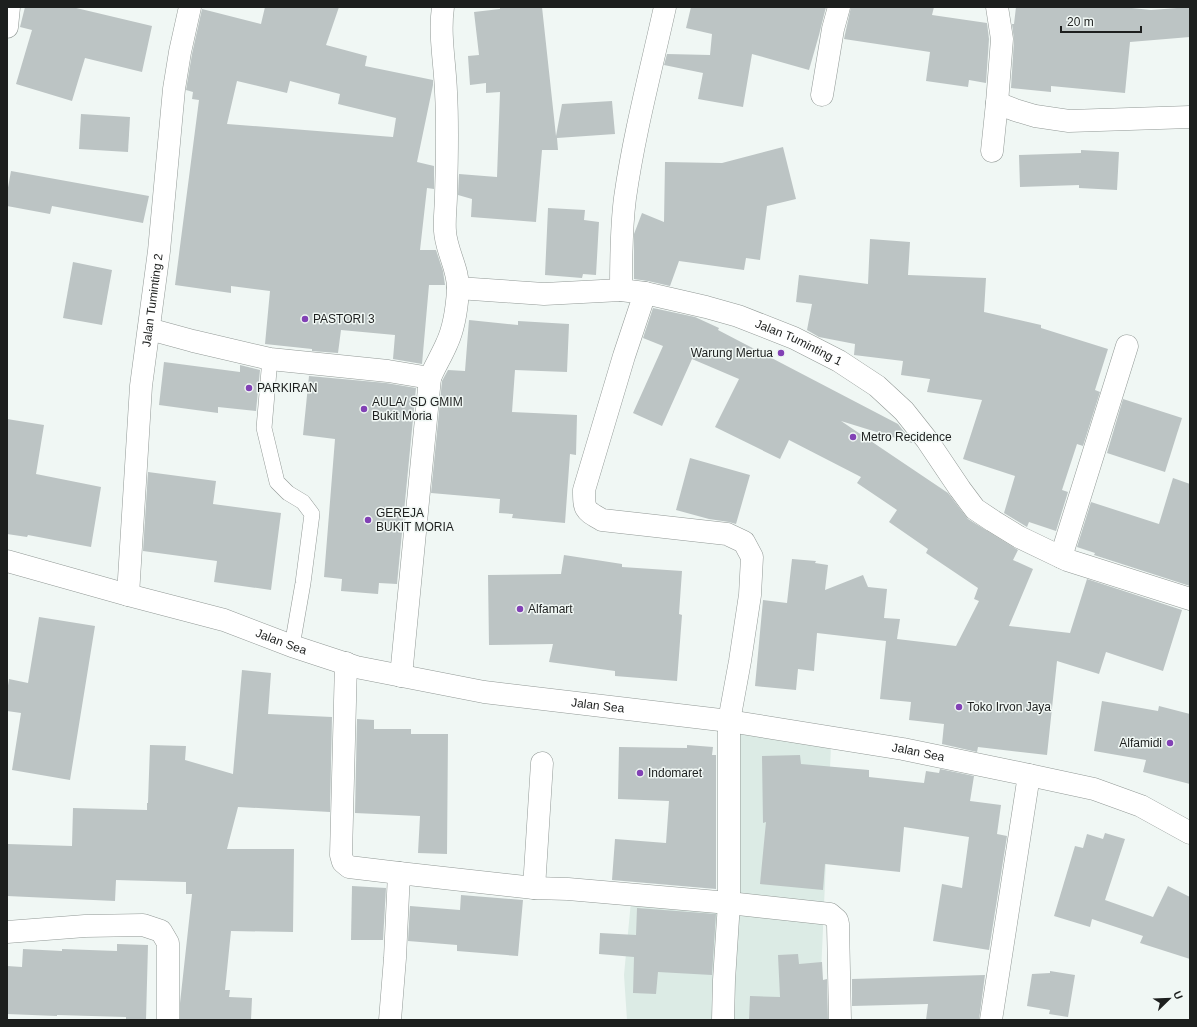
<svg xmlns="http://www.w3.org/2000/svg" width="1197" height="1027" viewBox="0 0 1197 1027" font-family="Helvetica,sans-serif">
<rect width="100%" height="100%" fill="#f0f7f4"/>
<path fill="#dcebe5" d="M 727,726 L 831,746 L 819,1020 L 627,1020 L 624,975 L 631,901 L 726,909 Z"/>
<g fill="#bcc4c4" fill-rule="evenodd">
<path d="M 25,7 L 72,7 L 152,26 L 142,72 L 85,58 L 72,101 L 16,84 L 32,30 L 20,27 Z"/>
<path d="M 265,7 L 339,7 L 326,45 L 367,56 L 365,66 L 433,80 L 433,85 L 417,162 L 434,166 L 434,189 L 427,188 L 420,250 L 436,250 L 443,271 L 445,285 L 429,285 L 422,364 L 393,359 L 395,335 L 341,330 L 338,353 L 312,351 L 312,349 L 265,344 L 270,291 L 231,286 L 231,293 L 175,285 L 199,100 L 192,99 L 193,92 L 186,90 L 192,54 L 202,9 L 261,24 ZM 237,81 L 287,93 L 290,81 L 340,94 L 338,104 L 396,118 L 393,137 L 227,124 Z"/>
<path d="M 500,7 L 542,7 L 556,136 L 562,104 L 612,101 L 615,134 L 557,138 L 558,150 L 542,150 L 536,222 L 471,217 L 472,199 L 458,195 L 459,174 L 497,177 L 500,92 L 486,93 L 486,83 L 470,85 L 468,56 L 479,55 L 474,12 L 500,9 Z"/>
<path d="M 691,7 L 826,7 L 819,35 L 809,70 L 752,54 L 743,107 L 698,99 L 703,73 L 664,65 L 667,54 L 710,55 L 712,34 L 686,28 Z"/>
<path d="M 851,7 L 934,7 L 932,15 L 987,23 L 989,39 L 986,83 L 969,80 L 968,87 L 926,81 L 930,52 L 844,39 Z"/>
<path d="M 1016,7 L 1122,7 L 1151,10 L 1190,7 L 1190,37 L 1130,42 L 1125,93 L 1051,86 L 1051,92 L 1011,88 L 1014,40 L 1012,24 L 1014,24 Z"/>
<path d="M 81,114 L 130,117 L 128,152 L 79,149 Z"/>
<path d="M 783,147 L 796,199 L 767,206 L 760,260 L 746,258 L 744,270 L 679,261 L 670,286 L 648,281 L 634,279 L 634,234 L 642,213 L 664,222 L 665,162 L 722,163 Z"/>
<path d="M 1081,150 L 1119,152 L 1117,190 L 1079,188 L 1079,185 L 1020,187 L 1019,155 L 1081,153 Z"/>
<path d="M 11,171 L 149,196 L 143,223 L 52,206 L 50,214 L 7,206 L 7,193 Z"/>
<path d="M 548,208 L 585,210 L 584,220 L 599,222 L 596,275 L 583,274 L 582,278 L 545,275 Z"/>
<path d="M 870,239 L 910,242 L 908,275 L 986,278 L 984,312 L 1041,325 L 1041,328 L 1108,349 L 1095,390 L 1100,392 L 1083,446 L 1077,444 L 1062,490 L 1068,492 L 1056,531 L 1029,522 L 1027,527 L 1004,513 L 1015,476 L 963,459 L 982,400 L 927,392 L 930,379 L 901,375 L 903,361 L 854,355 L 855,344 L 819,337 L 807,330 L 812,304 L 796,302 L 799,275 L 868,284 Z"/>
<path d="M 73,262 L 112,270 L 102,325 L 63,318 Z"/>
<path d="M 653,308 L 695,317 L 719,328 L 718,330 L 898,424 L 912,442 L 912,443 L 841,421 L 948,493 L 968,519 L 1018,550 L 1013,560 L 1033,569 L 1009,626 L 1070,633 L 1087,579 L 1182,610 L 1163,671 L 1106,652 L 1099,674 L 1057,661 L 1047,755 L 978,747 L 977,752 L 942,744 L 944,724 L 909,720 L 911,702 L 880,699 L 886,641 L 817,633 L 814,671 L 798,669 L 796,690 L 755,686 L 763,600 L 787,603 L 792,559 L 816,561 L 815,563 L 828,565 L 825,590 L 863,575 L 868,587 L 887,589 L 884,618 L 900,619 L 897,639 L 956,646 L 979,601 L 974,599 L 978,588 L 926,553 L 928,549 L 889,522 L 897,510 L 857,483 L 861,477 L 789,440 L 780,459 L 715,427 L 739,379 L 692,359 L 662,426 L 633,413 L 663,346 L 643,338 Z"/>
<path d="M 469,320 L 518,325 L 518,321 L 569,324 L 567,372 L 515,370 L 512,412 L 577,415 L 576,455 L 570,454 L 565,523 L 512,518 L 513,514 L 499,513 L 500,499 L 431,493 L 442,381 L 448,370 L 465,371 Z"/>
<path d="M 164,362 L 240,372 L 240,365 L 260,370 L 256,411 L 218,407 L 218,413 L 159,405 Z"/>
<path d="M 309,376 L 386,383 L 416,388 L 397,584 L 379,583 L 378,594 L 341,591 L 342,579 L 324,577 L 335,439 L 303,435 Z"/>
<path d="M 1123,399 L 1182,418 L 1165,472 L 1107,453 Z"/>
<path d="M 7,419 L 44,425 L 36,474 L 101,487 L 91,547 L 28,535 L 27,537 L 7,534 Z"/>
<path d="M 690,458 L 750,475 L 736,524 L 729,522 L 709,519 L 676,510 Z"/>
<path d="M 148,472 L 216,481 L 213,504 L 281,513 L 271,590 L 214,582 L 217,561 L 143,551 Z"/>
<path d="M 1173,478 L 1190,484 L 1190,586 L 1094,555 L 1095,553 L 1077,547 L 1091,502 L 1159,524 Z"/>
<path d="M 564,555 L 622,564 L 622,567 L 682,571 L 679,614 L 682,615 L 677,681 L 615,676 L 615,671 L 549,662 L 553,644 L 489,645 L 488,575 L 561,574 Z"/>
<path d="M 39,617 L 95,626 L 70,780 L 12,770 L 21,713 L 7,711 L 7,692 L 9,679 L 28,683 Z"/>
<path d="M 242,670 L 271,673 L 268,714 L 332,717 L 330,812 L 238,807 L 227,849 L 294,849 L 293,932 L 231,931 L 225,990 L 230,990 L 229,997 L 252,998 L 251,1020 L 180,1020 L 180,1003 L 192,894 L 186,894 L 186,882 L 116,880 L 115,901 L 7,896 L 7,844 L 72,846 L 73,808 L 147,810 L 147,803 L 148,803 L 150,745 L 186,746 L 185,760 L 233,774 Z"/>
<path d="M 1102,701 L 1158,711 L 1159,706 L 1190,714 L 1190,784 L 1143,772 L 1146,760 L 1094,751 Z"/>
<path d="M 357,719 L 374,720 L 374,729 L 411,729 L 411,734 L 448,734 L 447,854 L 418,853 L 420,816 L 355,813 Z"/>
<path d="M 687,745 L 713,747 L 712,755 L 716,755 L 716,889 L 612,880 L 615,839 L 666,843 L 669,801 L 618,799 L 619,747 L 687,748 Z"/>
<path d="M 800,755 L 801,764 L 869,770 L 869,777 L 924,783 L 926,771 L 939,773 L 940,769 L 974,776 L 970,801 L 1001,805 L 997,834 L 1007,836 L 989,950 L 933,941 L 942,884 L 962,888 L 969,837 L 904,827 L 900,872 L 825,864 L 823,890 L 760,884 L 766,822 L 763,823 L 762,756 Z"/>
<path d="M 1105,833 L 1125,839 L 1105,900 L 1153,917 L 1168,886 L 1190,897 L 1190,959 L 1140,943 L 1143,936 L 1092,919 L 1090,927 L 1054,916 L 1075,846 L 1083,848 L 1087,834 L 1103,839 Z"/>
<path d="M 352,886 L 386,888 L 383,940 L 351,940 Z"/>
<path d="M 461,895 L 523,900 L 518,956 L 457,951 L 457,945 L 408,941 L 410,906 L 460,910 Z"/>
<path d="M 637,908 L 716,914 L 712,975 L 658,972 L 656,994 L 633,993 L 634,957 L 599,954 L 600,933 L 636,935 Z"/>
<path d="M 117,944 L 148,945 L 146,1020 L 126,1020 L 126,1017 L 57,1015 L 57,1016 L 7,1014 L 7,966 L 22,967 L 23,949 L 62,951 L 62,949 L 117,951 Z"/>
<path d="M 798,954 L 799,964 L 822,962 L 823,980 L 827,979 L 828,1020 L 749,1020 L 750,996 L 780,997 L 778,955 Z"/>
<path d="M 1050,971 L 1075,975 L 1068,1017 L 1049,1014 L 1050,1010 L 1027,1006 L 1032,974 L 1050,973 Z"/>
<path d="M 985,975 L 979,1020 L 926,1020 L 928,1004 L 852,1006 L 852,979 Z"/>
</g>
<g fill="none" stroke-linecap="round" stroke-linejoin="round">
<defs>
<path id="lane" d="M 270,359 L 264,428 L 277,482 L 288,493 L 303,502 L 312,514 L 303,583 L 292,646"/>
<g id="street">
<path d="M 665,7 C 651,70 634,134 625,198 C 621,229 621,260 621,290 L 645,293 L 624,356 L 584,490 C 584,511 585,510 602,520 L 727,534 L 744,542 L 752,557 L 750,595 L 740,661 L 729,721 L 729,903 L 724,980 L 723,1020"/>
<path d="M 7,27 L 9,7"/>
<path d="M 822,95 L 833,29 L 839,7"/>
<path d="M 997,103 L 1015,110 L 1035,116 L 1069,121 L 1190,117"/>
<path d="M 992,151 L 997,103 L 1002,39 L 997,7"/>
<path d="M 458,288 L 544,294 L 621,290"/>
<path id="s1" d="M 645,293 L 706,307 L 738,316 L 794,338 L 839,361 L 877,386 L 904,411 L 927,440 L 960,489 L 975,509 L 993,521 L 1019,537 L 1067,560 L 1190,599"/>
<path d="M 149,329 L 193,341 L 270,359 L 388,371 L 430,378"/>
<path d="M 1061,557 L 1127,346"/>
<path id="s2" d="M 128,595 L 141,386 L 159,251 L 174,89 L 180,52 L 190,7"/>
<path d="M 346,663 L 341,855 L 343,862 L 349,867 L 399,873"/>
<path d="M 401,676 L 430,378 C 435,366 442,355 447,343 C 454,328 457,306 458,290 C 459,269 446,251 445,231 C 444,219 446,207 446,195 C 447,160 448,126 446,92 C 445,63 439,35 443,7"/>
<path d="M 534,888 L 542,763"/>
<path d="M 7,932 L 85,926 L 143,925 L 161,931 L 168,943 L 168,1020"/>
<path d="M 390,1020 L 395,958 L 399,873 L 534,888 L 568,889 L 729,903 L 830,914 L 837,920 L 838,924 L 840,1020"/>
<path d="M 991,1020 L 1029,775"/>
</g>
<g id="secondary">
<path id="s3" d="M 7,561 L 128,595 L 224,620 L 292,646 L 356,667 L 484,692 L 729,721 L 903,749 L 1029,775 L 1094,789 L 1141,806 L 1190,833"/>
</g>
</defs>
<use href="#lane" stroke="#929996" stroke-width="16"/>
<use href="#street" stroke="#929996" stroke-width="23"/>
<use href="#secondary" stroke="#929996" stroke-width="23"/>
<use href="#lane" stroke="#fff" stroke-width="15"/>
<use href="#street" stroke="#fff" stroke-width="22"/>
<use href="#secondary" stroke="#fff" stroke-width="22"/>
</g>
<g fill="#8241b5" stroke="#f0f7f4" stroke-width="1.5">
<circle cx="305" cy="319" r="4"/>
<circle cx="781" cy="353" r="4"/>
<circle cx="249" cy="388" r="4"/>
<circle cx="364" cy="409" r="4"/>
<circle cx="853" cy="437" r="4"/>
<circle cx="368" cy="520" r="4"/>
<circle cx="520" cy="609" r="4"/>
<circle cx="959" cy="707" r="4"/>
<circle cx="1170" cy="743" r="4"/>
<circle cx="640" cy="773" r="4"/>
</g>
<g text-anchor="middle" stroke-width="3" stroke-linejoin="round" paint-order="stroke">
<g font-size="12" fill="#1d1f1e" stroke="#f0f7f4">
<text dy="4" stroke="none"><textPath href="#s2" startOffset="296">Jalan Tuminting 2</textPath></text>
<text dy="4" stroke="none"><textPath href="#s1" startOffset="162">Jalan Tuminting 1</textPath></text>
<text dy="4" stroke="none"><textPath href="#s3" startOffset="286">Jalan Sea</textPath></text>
<text dy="4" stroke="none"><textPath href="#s3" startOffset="610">Jalan Sea</textPath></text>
<text dy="4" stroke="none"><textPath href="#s3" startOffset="934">Jalan Sea</textPath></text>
</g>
<g font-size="12" fill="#1d1f1e" stroke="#f0f7f4" text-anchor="start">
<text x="313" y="323">PASTORI 3</text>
<text x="773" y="357" text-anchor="end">Warung Mertua</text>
<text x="257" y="392">PARKIRAN</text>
<text x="372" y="406">AULA/ SD GMIM<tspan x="372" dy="14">Bukit Moria</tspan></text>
<text x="861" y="441">Metro Recidence</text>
<text x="376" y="517">GEREJA<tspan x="376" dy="14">BUKIT MORIA</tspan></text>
<text x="528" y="613">Alfamart</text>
<text x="967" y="711">Toko Irvon Jaya</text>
<text x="1162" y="747" text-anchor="end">Alfamidi</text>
<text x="648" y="777">Indomaret</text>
</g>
</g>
<rect width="1197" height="1027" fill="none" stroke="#1d1f1e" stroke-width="16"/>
<g transform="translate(1169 999) rotate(67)" stroke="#f0f7f4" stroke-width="3" paint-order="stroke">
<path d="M0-3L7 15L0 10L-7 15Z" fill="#1d1f1e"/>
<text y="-6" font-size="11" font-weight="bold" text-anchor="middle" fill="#1d1f1e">U</text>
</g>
<path d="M1061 26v6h80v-6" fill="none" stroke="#1d1f1e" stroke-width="2"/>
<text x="1067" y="26" font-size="12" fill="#1d1f1e" stroke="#f0f7f4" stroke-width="3" paint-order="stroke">20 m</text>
</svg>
